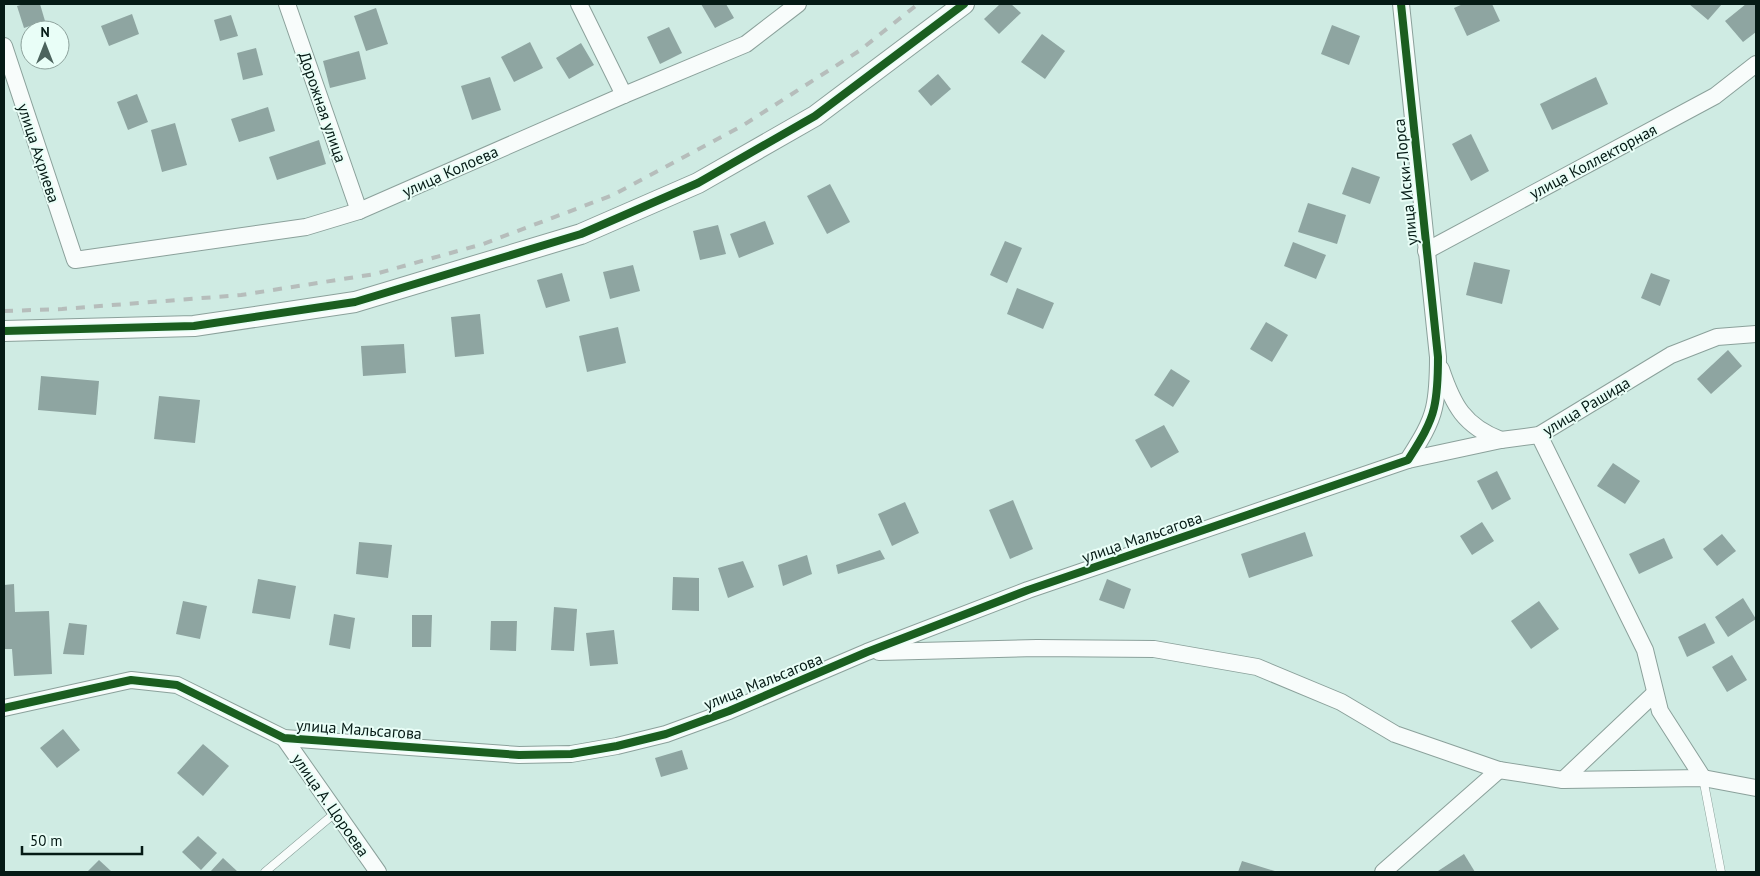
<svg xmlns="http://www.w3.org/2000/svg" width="1760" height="876" viewBox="0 0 1760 876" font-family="'PT Sans',sans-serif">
<rect width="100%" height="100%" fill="#cfebe3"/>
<g fill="#8ea5a1">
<path d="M 24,4 L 40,4 L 45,21 L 24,28 L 17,6 Z"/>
<path d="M 701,4 L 726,4 L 734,18 L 715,28 Z"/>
<path d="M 1000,4 L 1011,4 L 1021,13 L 999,34 L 984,19 Z"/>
<path d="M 1463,4 L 1492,4 L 1500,21 L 1467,36 L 1454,8 Z"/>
<path d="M 1689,4 L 1722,4 L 1708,20 Z"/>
<path d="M 1746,4 L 1756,4 L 1756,32 L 1743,42 L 1725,21 Z"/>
<path d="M 376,8 L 388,44 L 366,51 L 354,16 Z"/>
<path d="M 132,14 L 139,34 L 109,46 L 101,26 Z"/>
<path d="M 231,15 L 238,36 L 220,41 L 214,20 Z"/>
<path d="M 1332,25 L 1360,36 L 1349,65 L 1321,54 Z"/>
<path d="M 669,27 L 682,53 L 660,64 L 647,37 Z"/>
<path d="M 1042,34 L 1065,51 L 1045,79 L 1021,62 Z"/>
<path d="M 530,42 L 543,68 L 514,82 L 501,57 Z"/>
<path d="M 581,43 L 594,65 L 569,79 L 556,58 Z"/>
<path d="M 256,48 L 263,75 L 243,80 L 237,53 Z"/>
<path d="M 359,51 L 366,79 L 330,88 L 323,61 Z"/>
<path d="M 938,74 L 951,89 L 931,106 L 918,91 Z"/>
<path d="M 490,77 L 501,110 L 472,120 L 461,86 Z"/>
<path d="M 1596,77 L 1608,104 L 1552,130 L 1540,104 Z"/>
<path d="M 137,94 L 148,122 L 128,130 L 117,102 Z"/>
<path d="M 268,107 L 275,131 L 239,142 L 231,119 Z"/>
<path d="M 175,123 L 187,165 L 162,172 L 151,130 Z"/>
<path d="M 1471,134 L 1489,171 L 1471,181 L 1452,144 Z"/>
<path d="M 319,140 L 326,164 L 277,180 L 269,157 Z"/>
<path d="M 1352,167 L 1380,177 L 1370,204 L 1342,194 Z"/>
<path d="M 830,184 L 850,222 L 827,234 L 807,196 Z"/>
<path d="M 1308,203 L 1346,215 L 1337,244 L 1298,232 Z"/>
<path d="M 765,221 L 774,244 L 739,258 L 730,234 Z"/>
<path d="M 718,225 L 726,254 L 700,260 L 693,231 Z"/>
<path d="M 1005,241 L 1022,248 L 1007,283 L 990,275 Z"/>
<path d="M 1293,242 L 1326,255 L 1316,279 L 1284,266 Z"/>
<path d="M 1474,262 L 1510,270 L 1502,304 L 1466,295 Z"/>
<path d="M 633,265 L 640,291 L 610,299 L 603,272 Z"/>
<path d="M 562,273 L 570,301 L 546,308 L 537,280 Z"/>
<path d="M 1651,273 L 1670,280 L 1660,306 L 1641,298 Z"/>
<path d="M 1017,288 L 1054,303 L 1043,329 L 1007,314 Z"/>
<path d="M 480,314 L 484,354 L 455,357 L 451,317 Z"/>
<path d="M 1266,322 L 1288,335 L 1272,362 L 1250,349 Z"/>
<path d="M 618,327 L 626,363 L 587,372 L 579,336 Z"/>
<path d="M 404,344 L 406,373 L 363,376 L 361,346 Z"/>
<path d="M 1728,350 L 1742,366 L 1711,394 L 1697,379 Z"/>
<path d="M 1171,369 L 1190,381 L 1173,407 L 1154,395 Z"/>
<path d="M 41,376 L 99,381 L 96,415 L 38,410 Z"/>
<path d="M 159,396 L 200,400 L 195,443 L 154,439 Z"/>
<path d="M 1164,425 L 1179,452 L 1151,468 L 1135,440 Z"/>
<path d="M 1613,463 L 1640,481 L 1625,504 L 1597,486 Z"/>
<path d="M 1497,471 L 1511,499 L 1492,510 L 1477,481 Z"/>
<path d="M 1013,500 L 1033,549 L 1010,559 L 989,510 Z"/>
<path d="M 905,502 L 919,533 L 892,546 L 878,514 Z"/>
<path d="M 1482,522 L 1494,541 L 1472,555 L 1460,536 Z"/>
<path d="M 1305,532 L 1313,556 L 1249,578 L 1241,554 Z"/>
<path d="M 1722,534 L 1736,551 L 1717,566 L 1703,549 Z"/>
<path d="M 1664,538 L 1673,558 L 1639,574 L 1629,554 Z"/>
<path d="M 359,542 L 392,545 L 388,578 L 356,574 Z"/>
<path d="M 880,550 L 885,559 L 838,574 L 836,565 Z"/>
<path d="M 807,555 L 812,574 L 783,586 L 778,565 Z"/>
<path d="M 743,561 L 754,587 L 728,598 L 718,568 Z"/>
<path d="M 673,577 L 699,578 L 699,611 L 672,610 Z"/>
<path d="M 258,579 L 296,586 L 290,619 L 252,613 Z"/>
<path d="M 1107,579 L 1131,589 L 1124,609 L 1099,600 Z"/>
<path d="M 14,584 L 15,612 L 49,611 L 52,674 L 14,676 L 12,649 L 4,649 L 4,585 Z"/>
<path d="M 1743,598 L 1756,619 L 1728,637 L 1715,617 Z"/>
<path d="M 183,601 L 207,606 L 200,639 L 176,634 Z"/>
<path d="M 1539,601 L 1559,629 L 1531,649 L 1511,621 Z"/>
<path d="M 554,607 L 577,609 L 574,651 L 551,650 Z"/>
<path d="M 334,614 L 355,618 L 350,649 L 329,645 Z"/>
<path d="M 412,615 L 432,615 L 431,647 L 412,647 Z"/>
<path d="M 491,621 L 517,621 L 516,651 L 490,650 Z"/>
<path d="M 69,623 L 87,625 L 84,655 L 63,654 Z"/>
<path d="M 1705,623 L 1715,643 L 1687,657 L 1678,637 Z"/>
<path d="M 614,630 L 618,664 L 590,666 L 586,633 Z"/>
<path d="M 1732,655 L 1747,680 L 1727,692 L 1712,667 Z"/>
<path d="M 63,729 L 80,750 L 57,768 L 40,748 Z"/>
<path d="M 203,744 L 229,766 L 203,796 L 177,773 Z"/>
<path d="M 682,750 L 688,769 L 661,777 L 655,758 Z"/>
<path d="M 198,836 L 217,853 L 201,870 L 182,852 Z"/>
<path d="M 1464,854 L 1475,872 L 1439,872 L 1438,871 Z"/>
<path d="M 223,858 L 238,872 L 210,872 Z"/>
<path d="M 99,860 L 112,872 L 87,872 Z"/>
<path d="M 1242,861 L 1278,872 L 1238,872 Z"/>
</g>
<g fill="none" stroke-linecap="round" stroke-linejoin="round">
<defs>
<g id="service">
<path d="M 1703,778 L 1721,872"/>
<path d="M 265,872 L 335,813"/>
</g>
<g id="minor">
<path d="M 287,4 L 359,211"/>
<path d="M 579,4 L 624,95"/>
<path d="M 4,46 L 75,260 L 306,227 L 359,211 L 624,95 L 746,44 L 798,4"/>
<path d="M 1426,251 L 1715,96 L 1756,64"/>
<path d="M 1441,369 C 1453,405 1464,426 1501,440"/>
<path d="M 1539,435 L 1645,650 L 1660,711 L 1703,778"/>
<path d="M 1408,460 L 1501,440 L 1539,435 L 1671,355 L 1717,337 L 1756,334"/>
<path d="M 879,652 L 1037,648 L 1154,649 L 1257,667 L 1341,702 L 1395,734 L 1499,770 L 1563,780 L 1703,778 L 1756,788"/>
<path d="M 4,708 L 131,680 L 177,685 L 284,738 L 519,755 L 571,754 L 617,746 L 666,734 L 729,711 L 867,652 L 1028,590 L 1408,460 C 1418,444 1430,426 1434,408 C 1438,391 1438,374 1438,357 L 1401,4"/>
<path d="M 284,738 L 378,872"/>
<path d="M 1563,780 L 1655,693"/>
<path d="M 1383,872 L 1499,770"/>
</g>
<path id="tertiary" d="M 4,331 L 194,326 L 355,302 L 581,234 L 698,183 L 815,116 L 964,4"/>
</defs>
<use href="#service" stroke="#8ba19b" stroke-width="9"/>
<use href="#minor" stroke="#8ba19b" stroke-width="18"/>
<use href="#tertiary" stroke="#8ba19b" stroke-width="22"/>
<use href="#service" stroke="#f8fcfb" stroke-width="8"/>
<use href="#minor" stroke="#f8fcfb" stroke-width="16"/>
<use href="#tertiary" stroke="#f8fcfb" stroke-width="20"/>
<path stroke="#b6bdbb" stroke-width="4" stroke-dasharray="9 9" stroke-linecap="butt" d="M 4,311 L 62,309 L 241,295 L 375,274 L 483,244 L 613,195 L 742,126 L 859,51 L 918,4"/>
<defs>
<g id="cycleway">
<path d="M 4,331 L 194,326 L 355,302 L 581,234 L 698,183 L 815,116 L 964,4"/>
<path d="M 4,708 L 131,680 L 177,685 L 284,738 L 519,755 L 571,754 L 617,746 L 666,734 L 729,711 L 867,652 L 1028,590 L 1408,460 C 1418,444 1430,426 1434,408 C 1438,391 1438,374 1438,357 L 1401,4"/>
</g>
</defs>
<use href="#cycleway" stroke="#e9fef7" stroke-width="11"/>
<use href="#cycleway" stroke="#1b5e20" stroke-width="8"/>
</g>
<g text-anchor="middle" stroke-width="4" stroke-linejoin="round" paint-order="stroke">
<g font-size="16" fill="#051a15" stroke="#e9fef7">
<text transform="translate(323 107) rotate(71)" y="6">Дорожная улица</text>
<text transform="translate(39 153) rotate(72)" y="6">улица Ахриева</text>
<text transform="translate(1593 161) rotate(-28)" y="6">улица Коллекторная</text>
<text transform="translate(450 171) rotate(-24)" y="6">улица Колоева</text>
<text transform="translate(1405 182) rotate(-96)" y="6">улица Иски-Лорса</text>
<text transform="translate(1586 406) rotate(-31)" y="6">улица Рашида</text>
<text transform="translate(1142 537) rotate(-19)" y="6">улица Мальсагова</text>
<text transform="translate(763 681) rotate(-22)" y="6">улица Мальсагова</text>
<text transform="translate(359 729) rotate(4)" y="6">улица Мальсагова</text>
<text transform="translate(331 805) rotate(55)" y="6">улица А. Цороева</text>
</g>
</g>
<rect width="1760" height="876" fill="none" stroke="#051a15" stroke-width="10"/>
<g transform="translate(45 45)"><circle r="24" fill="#e9fef7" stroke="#8ea39d"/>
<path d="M0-4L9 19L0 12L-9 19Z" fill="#4c635d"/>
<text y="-8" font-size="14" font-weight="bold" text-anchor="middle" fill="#051a15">N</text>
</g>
<path d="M22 846v8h120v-8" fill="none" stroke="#051a15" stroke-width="2.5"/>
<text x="30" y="846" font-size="15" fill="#051a15" stroke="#e9fef7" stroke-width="4" paint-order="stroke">50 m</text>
</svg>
